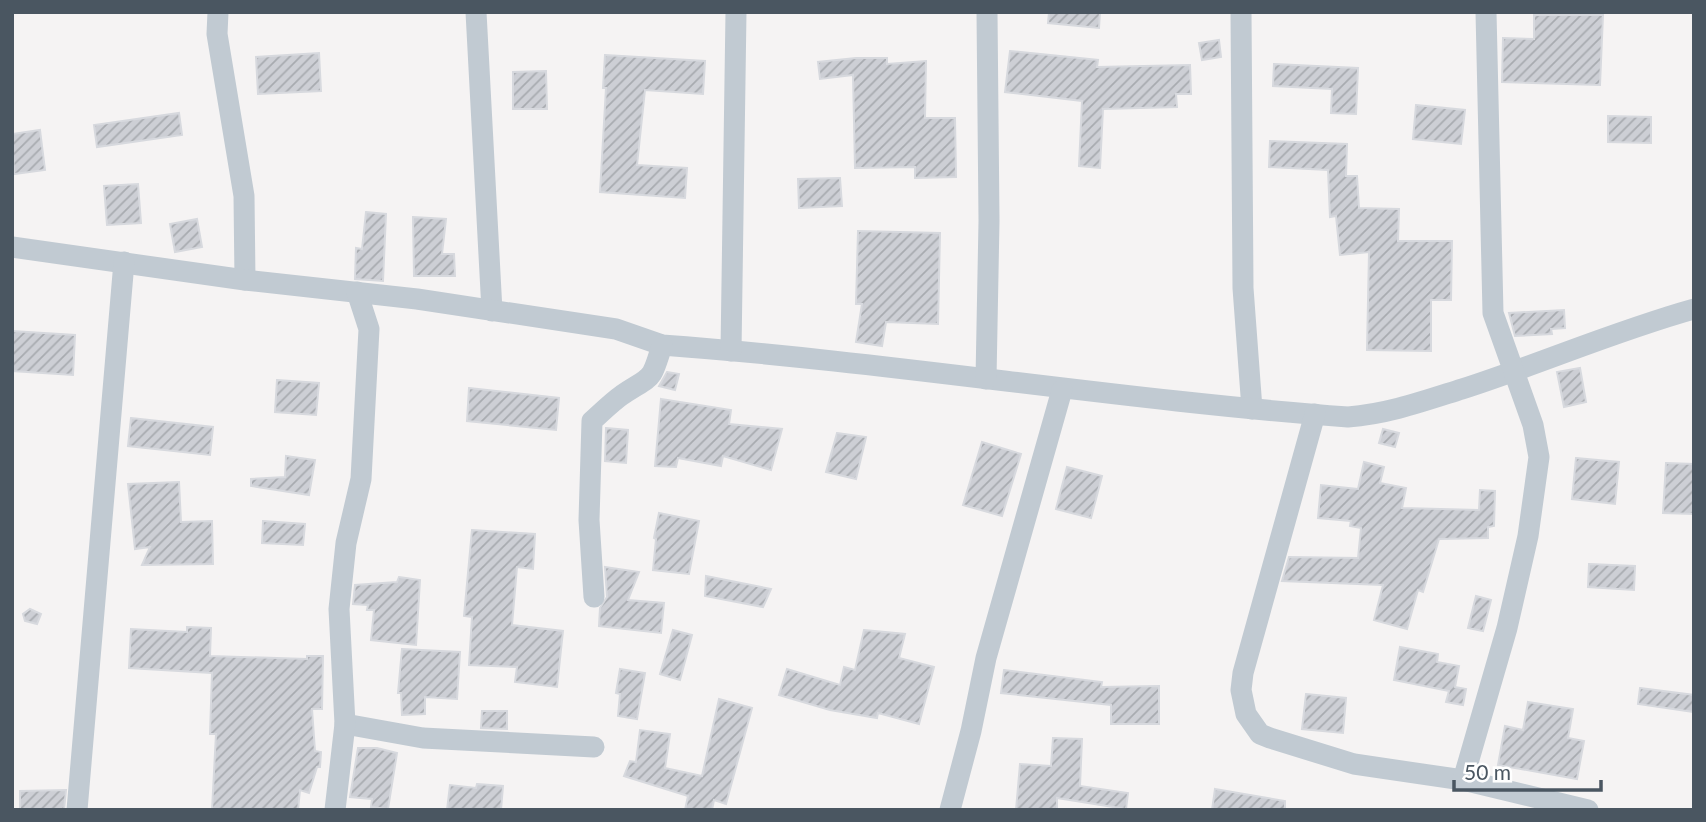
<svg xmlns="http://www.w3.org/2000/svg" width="1706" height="822" viewBox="0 0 1706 822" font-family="Lato,sans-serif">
<defs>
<pattern id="building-hatch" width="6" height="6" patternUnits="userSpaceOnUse" patternTransform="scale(1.75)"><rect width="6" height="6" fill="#cdcfd5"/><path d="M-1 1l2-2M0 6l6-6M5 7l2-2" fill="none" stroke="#a8abb0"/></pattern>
</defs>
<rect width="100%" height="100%" fill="#f5f3f3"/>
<g fill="url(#building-hatch)" stroke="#d7d9de" stroke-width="2">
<path d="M 1049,12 L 1100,12 L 1099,28 L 1048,23 Z"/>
<path d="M 1534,15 L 1603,15 L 1600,85 L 1502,82 L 1503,38 L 1534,39 Z"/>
<path d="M 1219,40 L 1221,57 L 1202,60 L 1199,43 Z"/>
<path d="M 1010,51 L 1098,60 L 1097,67 L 1190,65 L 1191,94 L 1176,94 L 1177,107 L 1103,109 L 1100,168 L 1079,166 L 1082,101 L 1005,92 Z"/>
<path d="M 319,53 L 321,91 L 258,94 L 256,57 Z"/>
<path d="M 605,55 L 705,61 L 703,94 L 645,90 L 637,165 L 687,168 L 685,198 L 600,192 L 606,88 L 603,88 Z"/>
<path d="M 856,58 L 887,58 L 887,64 L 926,61 L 925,118 L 955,118 L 956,177 L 915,178 L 915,167 L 855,168 L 853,75 L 820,79 L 818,62 Z"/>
<path d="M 1274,64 L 1358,68 L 1356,114 L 1331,113 L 1332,89 L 1273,86 Z"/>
<path d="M 546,71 L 547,109 L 513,109 L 513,72 Z"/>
<path d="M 1416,105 L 1465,110 L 1461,144 L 1413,139 Z"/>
<path d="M 179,113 L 182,135 L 97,147 L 94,125 Z"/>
<path d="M 1608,116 L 1651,117 L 1651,143 L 1608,142 Z"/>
<path d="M 40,130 L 45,170 L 14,174 L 12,134 Z"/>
<path d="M 1270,141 L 1347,144 L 1346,176 L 1357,176 L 1359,208 L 1399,209 L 1398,241 L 1452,241 L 1451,300 L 1431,300 L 1431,351 L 1367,350 L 1369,252 L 1340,255 L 1336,216 L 1330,217 L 1328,170 L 1269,167 Z"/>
<path d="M 840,178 L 842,206 L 799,208 L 798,179 Z"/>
<path d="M 138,184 L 141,223 L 107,225 L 104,186 Z"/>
<path d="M 366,212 L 386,214 L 383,281 L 355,279 L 356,248 L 362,249 Z"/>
<path d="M 413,217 L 446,219 L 442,254 L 454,254 L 455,276 L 414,276 Z"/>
<path d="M 197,219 L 202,247 L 175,252 L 170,224 Z"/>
<path d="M 858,231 L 940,233 L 938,324 L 886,322 L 882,346 L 856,342 L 862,304 L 856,304 Z"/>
<path d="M 1564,310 L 1565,328 L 1551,329 L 1552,334 L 1515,336 L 1509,313 Z"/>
<path d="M 12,331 L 75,335 L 73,375 L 12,371 Z"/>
<path d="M 1580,368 L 1586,402 L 1564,407 L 1557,372 Z"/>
<path d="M 667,372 L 679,374 L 675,390 L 659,386 Z"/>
<path d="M 277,380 L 319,383 L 316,415 L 275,412 Z"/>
<path d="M 469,388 L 559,398 L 556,430 L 467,421 Z"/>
<path d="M 661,399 L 731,410 L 729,424 L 782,429 L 771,470 L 723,456 L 721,466 L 678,458 L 676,467 L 655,466 Z"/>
<path d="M 131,418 L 213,427 L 210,455 L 128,446 Z"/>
<path d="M 606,428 L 628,430 L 626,463 L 605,461 Z"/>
<path d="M 1383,429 L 1399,433 L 1395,447 L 1379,443 Z"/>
<path d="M 837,433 L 866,437 L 856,479 L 826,472 Z"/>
<path d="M 982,442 L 1021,454 L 1002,516 L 963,505 Z"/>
<path d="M 286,456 L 315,460 L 309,495 L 251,486 L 251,479 L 285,477 Z"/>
<path d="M 1576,458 L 1619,462 L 1615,504 L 1572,499 Z"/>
<path d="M 1364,462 L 1384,467 L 1380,483 L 1406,488 L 1402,508 L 1479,510 L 1480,490 L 1495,491 L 1494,526 L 1488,527 L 1488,538 L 1439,539 L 1423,592 L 1418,590 L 1407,629 L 1374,620 L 1383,585 L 1282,581 L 1289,557 L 1358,558 L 1361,528 L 1350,526 L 1351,521 L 1318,518 L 1321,485 L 1358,489 Z"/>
<path d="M 1666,463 L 1694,464 L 1694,514 L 1663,513 Z"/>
<path d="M 1067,467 L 1102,476 L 1091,518 L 1056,509 Z"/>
<path d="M 179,482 L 181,522 L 212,521 L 213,564 L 142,565 L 150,547 L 135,549 L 128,484 Z"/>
<path d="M 659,513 L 699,521 L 689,574 L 653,570 L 656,539 L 654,538 Z"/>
<path d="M 263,521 L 305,524 L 303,545 L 262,543 Z"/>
<path d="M 472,530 L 535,534 L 533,569 L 517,567 L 512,625 L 563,631 L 557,687 L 515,682 L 517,667 L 469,665 L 472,617 L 464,616 Z"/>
<path d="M 1589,564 L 1635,566 L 1634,590 L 1588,587 Z"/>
<path d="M 605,567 L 639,572 L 628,600 L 664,603 L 661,633 L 599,626 L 600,608 L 607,597 Z"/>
<path d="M 706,576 L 771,589 L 763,607 L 705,596 Z"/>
<path d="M 399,577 L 420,580 L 416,645 L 371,640 L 374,610 L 367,610 L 368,605 L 353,604 L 355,585 L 397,582 Z"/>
<path d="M 1476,596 L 1491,600 L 1483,631 L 1468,628 Z"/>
<path d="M 30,609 L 41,614 L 37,624 L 25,621 L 23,614 Z"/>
<path d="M 187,627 L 211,628 L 210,656 L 307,659 L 307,656 L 323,656 L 322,709 L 312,709 L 315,751 L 321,752 L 320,767 L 317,767 L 309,793 L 300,790 L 298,810 L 212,810 L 216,734 L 210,734 L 212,673 L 129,668 L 131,629 L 187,632 Z"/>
<path d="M 673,630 L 692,635 L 680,680 L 660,674 Z"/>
<path d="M 864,630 L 905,634 L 899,658 L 934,667 L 919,724 L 878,713 L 877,718 L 830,710 L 779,695 L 787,669 L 840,685 L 844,667 L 855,670 Z"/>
<path d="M 1400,647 L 1438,654 L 1437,662 L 1459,666 L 1455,687 L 1466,689 L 1463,705 L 1446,702 L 1449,691 L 1394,680 Z"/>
<path d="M 402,649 L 460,652 L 457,699 L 425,697 L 425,714 L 402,715 L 401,693 L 398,693 Z"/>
<path d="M 620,669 L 645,673 L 637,719 L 618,716 L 620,694 L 616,693 Z"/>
<path d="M 1004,670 L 1102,682 L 1101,687 L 1159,686 L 1159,724 L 1111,724 L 1111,705 L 1001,693 Z"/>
<path d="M 1640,688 L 1694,695 L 1694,712 L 1638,704 Z"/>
<path d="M 1306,694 L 1346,698 L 1343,733 L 1302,729 Z"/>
<path d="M 719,699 L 752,708 L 726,804 L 714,800 L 712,810 L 685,810 L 688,796 L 624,776 L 630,761 L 636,762 L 640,730 L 670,734 L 665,768 L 702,776 Z"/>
<path d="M 1528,702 L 1573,709 L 1568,738 L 1584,741 L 1577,779 L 1498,765 L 1505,726 L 1523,730 Z"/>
<path d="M 482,711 L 507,711 L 507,729 L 481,728 Z"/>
<path d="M 1053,738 L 1082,739 L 1080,786 L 1128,793 L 1126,809 L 1057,798 L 1057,810 L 1016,810 L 1020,764 L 1051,766 Z"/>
<path d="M 358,748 L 377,748 L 397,753 L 388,809 L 371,807 L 372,799 L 350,797 Z"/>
<path d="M 477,784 L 503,786 L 501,810 L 447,810 L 450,785 L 476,788 Z"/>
<path d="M 1215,789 L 1285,801 L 1285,810 L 1212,810 Z"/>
<path d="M 66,790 L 64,810 L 20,810 L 20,791 Z"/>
</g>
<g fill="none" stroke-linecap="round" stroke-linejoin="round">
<g stroke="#c1cad2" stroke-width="21">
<path d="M 218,12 L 217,34 L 244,196 L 245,280"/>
<path d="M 476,12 L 492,311"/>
<path d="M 1241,12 L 1243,288 L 1252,409"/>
<path d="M 12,247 L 245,280 L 417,299 L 616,329 L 662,345 C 892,362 1119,400 1348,417 C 1388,414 1424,401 1462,389 C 1540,364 1615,331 1694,309"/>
<path d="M 731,351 L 736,12"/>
<path d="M 986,379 L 989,221 L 987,12"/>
<path d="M 1315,414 L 1243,673 L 1241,690 L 1246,714 L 1260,734 L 1270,738 L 1354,764 L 1463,780 L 1588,810"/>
<path d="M 594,597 L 589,520 L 592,421 C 602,412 612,402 622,395 C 652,375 651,383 662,345"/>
<path d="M 345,724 L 423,738 L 594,747"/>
<path d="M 1463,780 L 1507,628 L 1528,536 L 1539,457 L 1533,425 L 1493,313 L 1486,12"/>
<path d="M 77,810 L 124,262"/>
<path d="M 335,810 L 345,724 L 339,609 L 346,543 L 361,479 L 369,329 L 357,292"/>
<path d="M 950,810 L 971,731 L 986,658 L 1062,390"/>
</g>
</g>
<rect width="1706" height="822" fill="none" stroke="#4a5661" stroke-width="28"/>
<path d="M1454 780v10h147v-10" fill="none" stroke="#4a5661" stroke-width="3.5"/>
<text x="1464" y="780" font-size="21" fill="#4a5661" stroke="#ffffff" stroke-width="5" paint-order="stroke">50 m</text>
</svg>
